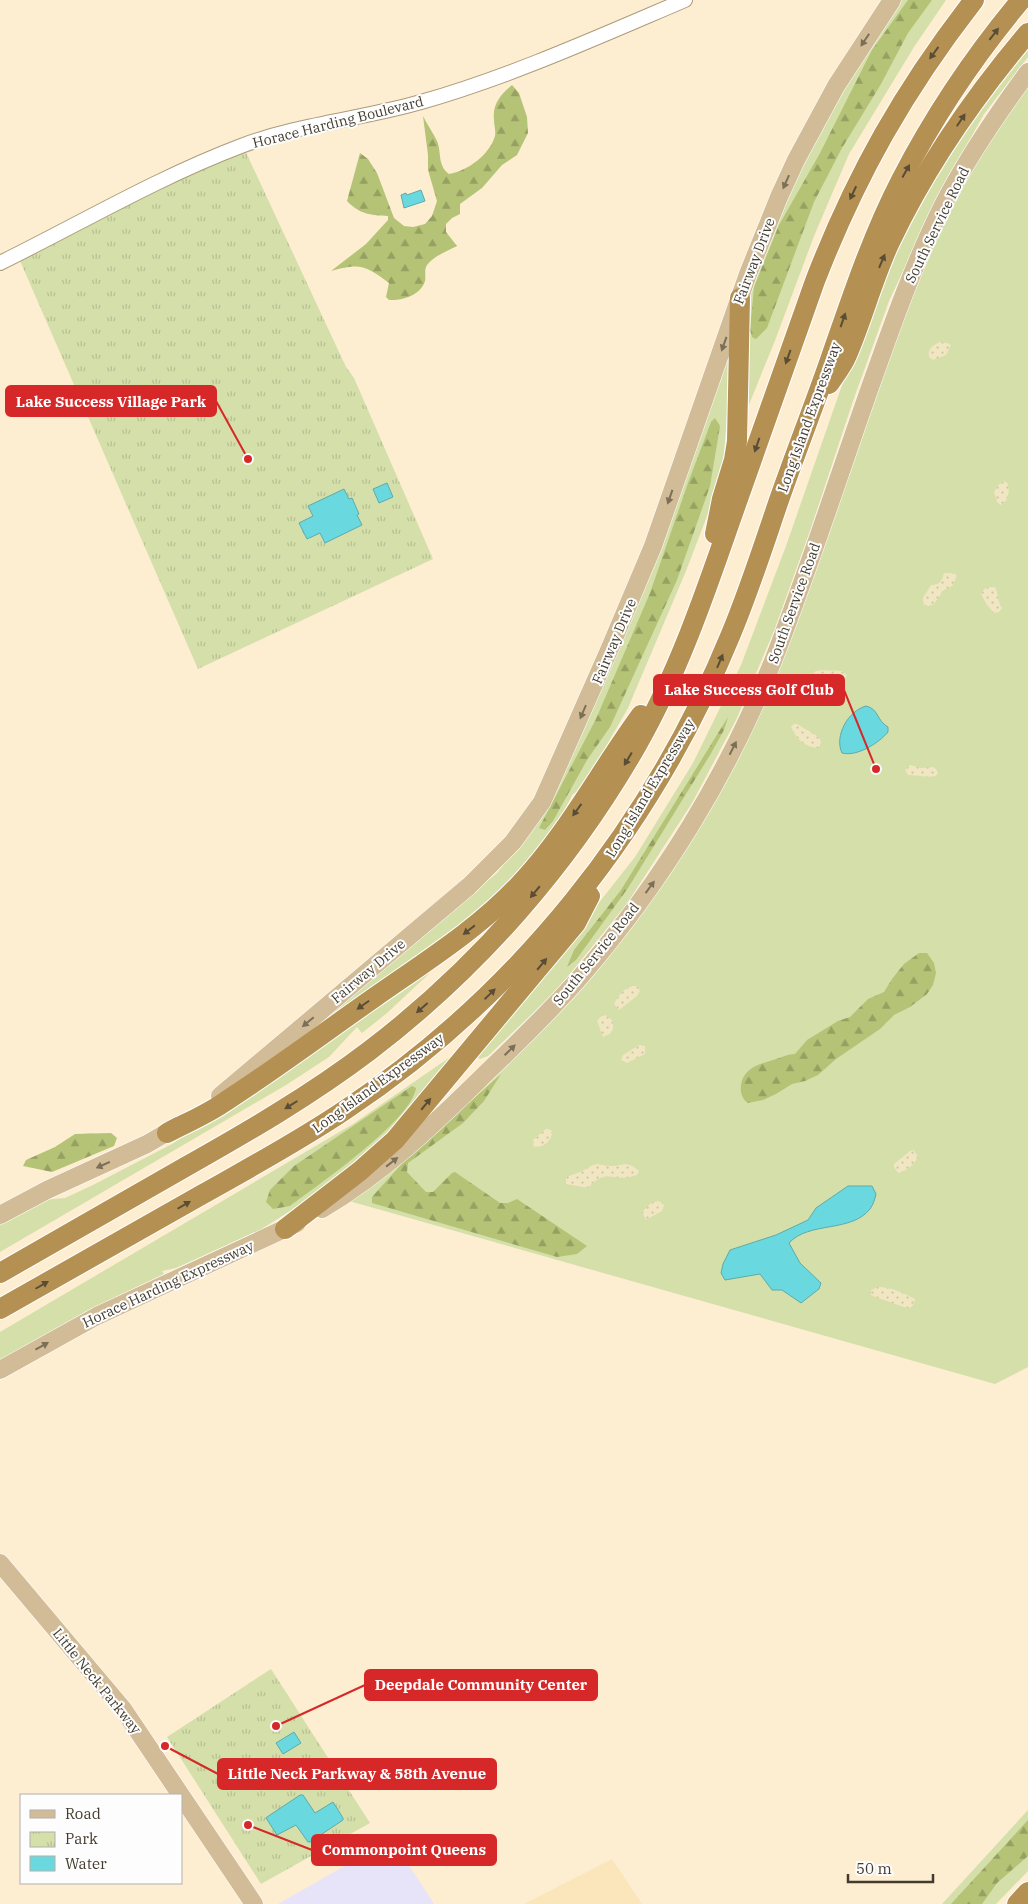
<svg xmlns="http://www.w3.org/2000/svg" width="1028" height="1904" viewBox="0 0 1028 1904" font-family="'IBM Plex Serif',serif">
<defs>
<pattern id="forest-firs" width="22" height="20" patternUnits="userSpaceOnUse" patternTransform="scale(1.25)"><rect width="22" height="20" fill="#b5c376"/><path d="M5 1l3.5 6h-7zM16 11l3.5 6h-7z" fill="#95a061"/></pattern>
<pattern id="sand-dots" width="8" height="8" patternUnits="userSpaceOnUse" patternTransform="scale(1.25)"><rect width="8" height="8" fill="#f0e6c1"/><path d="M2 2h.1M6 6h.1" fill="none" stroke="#cfc6a6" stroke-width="1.8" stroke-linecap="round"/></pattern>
<pattern id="park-tufts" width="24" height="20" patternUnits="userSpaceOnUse" patternTransform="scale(1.25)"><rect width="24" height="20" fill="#d4dfaa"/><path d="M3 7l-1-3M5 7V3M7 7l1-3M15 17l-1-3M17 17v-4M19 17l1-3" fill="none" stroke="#b7c093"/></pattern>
</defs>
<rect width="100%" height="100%" fill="#fdeed2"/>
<path fill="#fbe5bb" d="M 612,1859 L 642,1904 L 524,1904 Z"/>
<path fill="#e7e3f9" d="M 392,1839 L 434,1904 L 278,1904 Z"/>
<g fill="#d4dfaa">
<path d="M 901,0 L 946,0 L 914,47 L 849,154 L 814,236 L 776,338 L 746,412 L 745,329 L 753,278 L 807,150 L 865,51 Z"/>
<path d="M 1028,43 L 1028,57 L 984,114 L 939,195 L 889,301 L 853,401 L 811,528 L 774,631 L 736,720 L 692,803 L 626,905 L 557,990 L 488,1056 L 480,1059 L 477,1057 L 635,857 L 693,763 L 741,665 L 786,546 L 863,325 L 886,280 L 899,247 L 936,177 L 974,115 Z"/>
<path d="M 1028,77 L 1028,1367 L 995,1384 L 342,1199 L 583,977 L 749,720 L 928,243 Z"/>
<path d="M 728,352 L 732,357 L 722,477 L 686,571 L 628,708 L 581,790 L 573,794 L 554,829 L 519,873 L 471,916 L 327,1019 L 325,1017 L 497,873 L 540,819 Z"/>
<path d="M 449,955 L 387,1013 L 362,1033 L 357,1027 L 329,1057 L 286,1085 L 0,1252 L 0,1223 L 42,1200 L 65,1198 L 93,1185 L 172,1144 Z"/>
<path d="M 453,1055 L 388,1134 L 312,1197 L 260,1230 L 176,1268 L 162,1271 L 164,1274 L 94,1307 L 0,1362 L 0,1332 L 353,1124 Z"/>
<path d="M 1028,1810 L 1028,1871 L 996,1904 L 942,1904 Z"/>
</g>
<g fill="url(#forest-firs)">
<path d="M 908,0 L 932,0 L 908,33 L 881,84 L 842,148 L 814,202 L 767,328 L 756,339 L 752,337 L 750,330 L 754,287 L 779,225 L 819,155 L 872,50 Z"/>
<path d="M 512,85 L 519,93 L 527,117 L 528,133 L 517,155 L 502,165 L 482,188 L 460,204 L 460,214 L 452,218 L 446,224 L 446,232 L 457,246 C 447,251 434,256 427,265 C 424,269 426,276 425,281 C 421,295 402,301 389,300 L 386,297 L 389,283 C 365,265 360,263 331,271 L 366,244 L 388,220 L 388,216 C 372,215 360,215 347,201 L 360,153 L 368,159 L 377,173 L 394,218 L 404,226 L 413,227 L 425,224 L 432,216 L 437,201 L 428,170 L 428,155 L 423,116 C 427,124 433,133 437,141 C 442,153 437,165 449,174 C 468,171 490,154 495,136 C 496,131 494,125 494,120 C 492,104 501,94 512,85 Z"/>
<path d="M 715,418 L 720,426 L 710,486 L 677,580 L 610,727 L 587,760 L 553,821 L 545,830 L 539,828 L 596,719 L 650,593 L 688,483 L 711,422 Z"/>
<path d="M 728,717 L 724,730 L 710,755 L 628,888 L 576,960 L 567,967 L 574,950 L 621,890 Z"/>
<path d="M 919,953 L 927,953 L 934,963 L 936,973 L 933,985 L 927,994 L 910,1007 L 894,1015 L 880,1029 L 836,1059 L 818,1075 L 805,1081 L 792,1084 L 776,1094 L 763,1100 L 748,1103 C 742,1099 740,1092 741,1086 C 743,1067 761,1064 776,1059 C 783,1057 788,1054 795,1054 L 807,1040 L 838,1021 L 850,1017 L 868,999 L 884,992 L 892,979 L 904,964 Z"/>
<path d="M 501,1074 L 484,1101 L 463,1123 L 408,1163 L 407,1172 L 426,1192 L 433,1192 L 452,1173 L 455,1172 L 500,1203 L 508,1203 L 517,1199 L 587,1246 L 577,1254 L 557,1257 L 372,1203 L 372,1197 L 406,1159 Z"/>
<path d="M 412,1086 L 416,1088 C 411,1121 319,1184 290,1206 L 273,1209 L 266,1202 L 270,1190 L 294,1166 Z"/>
<path d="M 111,1133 L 117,1138 L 114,1146 L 52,1172 L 23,1166 L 26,1160 L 55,1147 L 75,1134 Z"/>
<path d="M 1028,1820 L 1028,1856 L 997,1883 L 982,1904 L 951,1904 Z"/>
</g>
<g fill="url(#sand-dots)">
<path d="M 940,342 L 947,343 L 951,345 L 946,355 L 933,360 L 929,357 C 927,349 933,345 940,342 Z"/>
<path d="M 1005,481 L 1008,484 C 1010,492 1008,501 1001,505 L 997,502 L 994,492 L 998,485 Z"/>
<path d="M 944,573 L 954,573 L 957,576 L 952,586 L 944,590 L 934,604 L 929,606 L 923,604 L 923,597 C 927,593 928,589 931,585 C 940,585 942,581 944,573 Z"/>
<path d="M 989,587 L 995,587 C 999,594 997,601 1002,608 L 999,612 L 994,613 L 987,605 L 981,594 L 984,589 Z"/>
<path d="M 823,670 L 842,671 L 847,676 C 840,685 815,689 810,675 L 816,671 Z"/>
<path d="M 794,724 L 797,724 L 819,737 L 821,742 L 819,748 C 806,748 796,739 791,727 Z"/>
<path d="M 910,765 L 921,768 L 933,767 L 936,769 L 938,773 L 936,776 C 927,778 917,775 908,775 L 905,770 Z"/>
<path d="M 633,986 L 637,986 L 640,991 L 637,996 L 619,1010 L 614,1004 C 618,996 624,988 633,986 Z"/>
<path d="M 606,1015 L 613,1021 L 613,1029 L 610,1034 L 603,1037 L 597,1021 L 600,1017 Z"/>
<path d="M 639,1045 L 645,1046 L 645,1054 L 627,1063 L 621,1060 L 623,1055 Z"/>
<path d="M 547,1128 L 552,1131 C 553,1140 543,1148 535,1147 L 533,1145 L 533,1140 Z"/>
<path d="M 914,1150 L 918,1157 C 914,1165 907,1171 898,1173 L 894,1167 L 894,1164 L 910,1151 Z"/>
<path d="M 598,1164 C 603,1165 607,1166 611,1166 C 625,1166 626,1160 639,1171 L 637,1175 C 613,1184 607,1166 588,1188 L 566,1184 L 566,1178 C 571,1174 577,1174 582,1171 C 588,1168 591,1165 598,1164 Z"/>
<path d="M 658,1201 L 661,1202 L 664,1205 L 662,1211 L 646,1220 L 642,1212 L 651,1203 Z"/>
<path d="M 878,1287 C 892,1287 903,1293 915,1299 L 914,1304 L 910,1308 L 904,1307 L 875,1297 L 871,1295 L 871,1290 Z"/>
</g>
<g fill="url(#park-tufts)">
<path d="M 243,146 L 346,367 L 354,378 L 433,559 L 198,669 L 17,254 Z"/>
<path d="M 271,1669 L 370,1823 L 261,1884 L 167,1737 Z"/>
</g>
<g fill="#6ad9df" stroke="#5eaaaa">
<path d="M 421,190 L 425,201 L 404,208 L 401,195 L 406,193 L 407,195 Z"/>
<path d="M 387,483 L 393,497 L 379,503 L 373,489 Z"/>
<path d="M 344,489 L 349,499 L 352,498 L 359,514 L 357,515 L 362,525 L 325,543 L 320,533 L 307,539 L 299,523 L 313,516 L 308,506 Z"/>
<path d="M 866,706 C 879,709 876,720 888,727 L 888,732 C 879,743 857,757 842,753 C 834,736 848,711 866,706 Z"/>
<path d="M 848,1186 L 872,1186 L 876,1194 C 875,1199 873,1205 870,1209 C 851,1233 809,1221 789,1243 L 800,1263 L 821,1283 L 819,1289 L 801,1303 L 782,1290 L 772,1290 L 760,1274 L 725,1280 L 721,1273 L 723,1264 L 730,1250 L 776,1235 L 808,1220 L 816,1208 Z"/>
<path d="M 294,1732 L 301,1743 L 283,1754 L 276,1743 Z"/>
<path d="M 300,1795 L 303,1795 L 315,1813 L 333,1802 L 343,1818 L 343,1820 L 310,1842 L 308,1842 L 296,1825 L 277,1835 L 266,1818 L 267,1817 Z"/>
</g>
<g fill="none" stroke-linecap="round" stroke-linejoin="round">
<defs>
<path id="minor" d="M 0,263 C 79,224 159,177 241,146 C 299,124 362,119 421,102 C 512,76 598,37 685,0"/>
<g id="major">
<path d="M 220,1096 L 469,886 L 513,842 L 542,802 L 610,648 L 653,546 L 748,274 L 779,197 L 796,160 L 836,86 L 892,0"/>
<path d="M 322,1209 C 383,1173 430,1128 480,1079 C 515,1045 550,1012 581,976 C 661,883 728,775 773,661 C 807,574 836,484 867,396 C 890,331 912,267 943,205 C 967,158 997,114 1028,72"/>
<path d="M 0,1215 L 47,1190 L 147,1144 L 178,1126"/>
<path d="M 0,1370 L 97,1316 L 297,1223"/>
<path d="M 0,1563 L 123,1709 L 254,1904"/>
</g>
<g id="highway">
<path d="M 829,384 C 835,375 843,365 847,355 C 863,318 873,278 890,242 C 926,166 974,97 1028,33"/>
<path d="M 715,534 L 722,499 L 734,460 L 737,441 L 740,298"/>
<path d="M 167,1133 C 186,1123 208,1114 226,1101 C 277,1068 325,1032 375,997 C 425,962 478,929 520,884 C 568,833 600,771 641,715"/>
<path d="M 285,1229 L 360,1171 L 395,1140 L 576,923 L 590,896"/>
<path d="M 0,1273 C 62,1237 125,1202 187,1166 C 249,1131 311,1095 369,1051 C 477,969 569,864 637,745 C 678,673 705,594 732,516 C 760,437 788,359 815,281 C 856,175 904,90 974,0"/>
<path d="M 0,1309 C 68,1270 136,1232 203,1194 C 251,1167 299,1141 345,1110 C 519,994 652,827 731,634 C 749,591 763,547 778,503 C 795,454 814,406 831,357 C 852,297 872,236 901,180 C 934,116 975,55 1021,0"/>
<path d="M 1017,1904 L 1028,1892"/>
</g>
</defs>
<use href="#minor" stroke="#ac9b7a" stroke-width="16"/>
<use href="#major" stroke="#fff" stroke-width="19"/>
<use href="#highway" stroke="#fff" stroke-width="22"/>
<use href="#minor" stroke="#fff" stroke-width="14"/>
<use href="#major" stroke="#d2bc98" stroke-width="18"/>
<use href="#highway" stroke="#b49053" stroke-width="20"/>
</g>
<defs><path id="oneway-solid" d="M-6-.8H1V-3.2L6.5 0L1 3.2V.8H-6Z" transform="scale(1.25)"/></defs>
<g fill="#5a4d35">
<use href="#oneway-solid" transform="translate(994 34) rotate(-52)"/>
<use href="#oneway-solid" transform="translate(934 53) rotate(126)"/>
<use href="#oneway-solid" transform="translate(961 120) rotate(-56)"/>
<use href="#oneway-solid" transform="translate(906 171) rotate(-61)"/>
<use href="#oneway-solid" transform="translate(853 193) rotate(115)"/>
<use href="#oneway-solid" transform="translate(882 261) rotate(-67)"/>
<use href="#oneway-solid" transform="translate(843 320) rotate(-71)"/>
<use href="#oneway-solid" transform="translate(788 357) rotate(110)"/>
<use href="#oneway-solid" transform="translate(757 445) rotate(109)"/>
<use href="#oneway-solid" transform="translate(720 661) rotate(-67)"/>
<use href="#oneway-solid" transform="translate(628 759) rotate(121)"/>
<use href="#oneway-solid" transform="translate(577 810) rotate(126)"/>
<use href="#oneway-solid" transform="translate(535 892) rotate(130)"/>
<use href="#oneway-solid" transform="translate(469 930) rotate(142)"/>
<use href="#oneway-solid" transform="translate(542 964) rotate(-50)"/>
<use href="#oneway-solid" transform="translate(490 994) rotate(-44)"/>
<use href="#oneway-solid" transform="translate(363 1005) rotate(145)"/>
<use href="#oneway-solid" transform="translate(422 1008) rotate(139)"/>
<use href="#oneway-solid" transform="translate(426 1104) rotate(-50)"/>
<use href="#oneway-solid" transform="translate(291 1105) rotate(148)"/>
<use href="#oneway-solid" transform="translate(184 1205) rotate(-30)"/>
<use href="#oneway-solid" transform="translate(42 1285) rotate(-30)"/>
</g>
<g fill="#7c6f58">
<use href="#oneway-solid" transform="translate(865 40) rotate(124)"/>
<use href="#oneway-solid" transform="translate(786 182) rotate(114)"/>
<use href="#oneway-solid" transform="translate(724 344) rotate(110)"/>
<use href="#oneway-solid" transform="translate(670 497) rotate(109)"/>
<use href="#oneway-solid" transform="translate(583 712) rotate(113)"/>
<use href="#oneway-solid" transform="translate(733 748) rotate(-63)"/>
<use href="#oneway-solid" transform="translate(650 887) rotate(-54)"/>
<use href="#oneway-solid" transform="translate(308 1022) rotate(140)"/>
<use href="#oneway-solid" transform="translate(510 1050) rotate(-44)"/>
<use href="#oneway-solid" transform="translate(392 1162) rotate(-38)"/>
<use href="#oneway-solid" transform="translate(103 1165) rotate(156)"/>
<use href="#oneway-solid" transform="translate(42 1346) rotate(-29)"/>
</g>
<g text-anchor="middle" stroke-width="4" stroke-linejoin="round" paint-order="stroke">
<g font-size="14" fill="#433c2e" stroke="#fdfdfd">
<text transform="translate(338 122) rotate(-14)" y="5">Horace Harding Boulevard</text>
<text transform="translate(937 225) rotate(-64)" y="5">South Service Road</text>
<text transform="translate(754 261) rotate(-69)" y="5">Fairway Drive</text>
<text transform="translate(809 417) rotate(-70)" y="5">Long Island Expressway</text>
<text transform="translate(794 603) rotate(-70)" y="5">South Service Road</text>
<text transform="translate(614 641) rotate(-67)" y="5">Fairway Drive</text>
<text transform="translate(650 788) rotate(-59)" y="5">Long Island Expressway</text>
<text transform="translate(596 954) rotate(-51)" y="5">South Service Road</text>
<text transform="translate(368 971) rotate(-40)" y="5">Fairway Drive</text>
<text transform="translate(378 1083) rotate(-36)" y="5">Long Island Expressway</text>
<text transform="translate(168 1284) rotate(-25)" y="5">Horace Harding Expressway</text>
<text transform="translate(97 1681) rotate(51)" y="5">Little Neck Parkway</text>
</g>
</g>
<path fill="none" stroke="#d62828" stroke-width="2" d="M248 459L216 401M876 769L844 690M276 1726L365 1685M165 1746L218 1774M248 1825L312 1850"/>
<g fill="#d62828" stroke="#fdfdfd" stroke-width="2">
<circle cx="248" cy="459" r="5"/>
<circle cx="876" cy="769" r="5"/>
<circle cx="276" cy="1726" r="5"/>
<circle cx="165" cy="1746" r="5"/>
<circle cx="248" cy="1825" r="5"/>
</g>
<g fill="#d62828" stroke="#d62828" stroke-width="2">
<rect x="6" y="386" width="210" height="30" rx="5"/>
<rect x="654" y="675" width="190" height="30" rx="5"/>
<rect x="365" y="1670" width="232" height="30" rx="5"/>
<rect x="218" y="1759" width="278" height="30" rx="5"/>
<rect x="312" y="1835" width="184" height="30" rx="5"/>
</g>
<g font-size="15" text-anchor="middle" font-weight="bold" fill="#fff">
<text x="111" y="407">Lake Success Village Park</text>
<text x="749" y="695">Lake Success Golf Club</text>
<text x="481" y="1690">Deepdale Community Center</text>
<text x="357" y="1779">Little Neck Parkway &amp; 58th Avenue</text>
<text x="404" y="1855">Commonpoint Queens</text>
</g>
<rect x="20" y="1794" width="162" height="90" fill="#fdfdfd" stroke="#b3b0aa"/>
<rect x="30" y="1810" width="25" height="8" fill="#d2bc98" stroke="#b3b0aa"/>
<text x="65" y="1819" font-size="15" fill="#433c2e">Road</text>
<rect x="30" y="1832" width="25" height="15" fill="url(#park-tufts)" stroke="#b3b0aa"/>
<text x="65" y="1844" font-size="15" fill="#433c2e">Park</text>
<rect x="30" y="1856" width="25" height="15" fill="#6ad9df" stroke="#b3b0aa"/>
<text x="65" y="1869" font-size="15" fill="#433c2e">Water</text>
<path d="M848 1874v8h85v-8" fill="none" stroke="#433c2e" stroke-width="2.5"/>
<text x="856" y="1874" font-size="15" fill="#433c2e" stroke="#fdfdfd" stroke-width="4" paint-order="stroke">50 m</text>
</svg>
